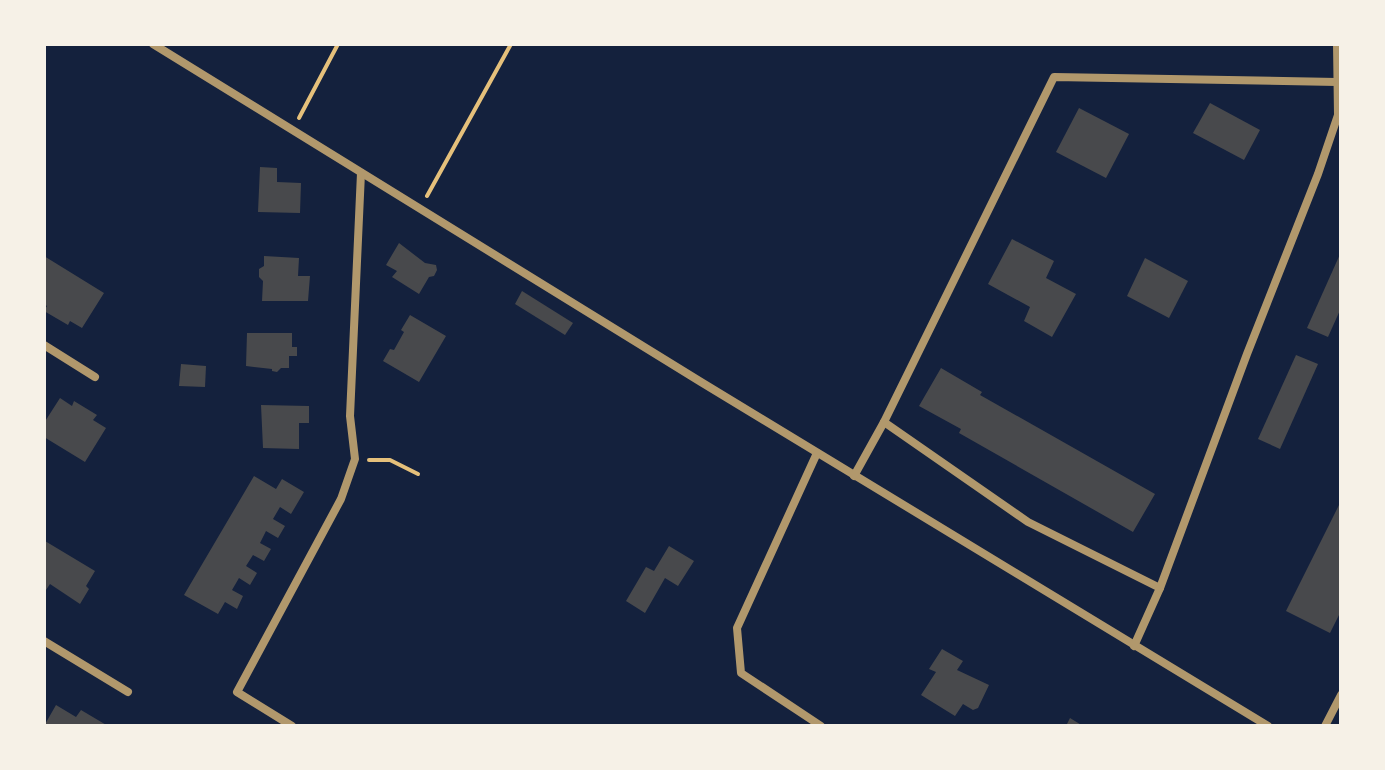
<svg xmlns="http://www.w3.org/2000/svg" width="1385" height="770" viewBox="0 0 1385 770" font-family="'Nunito Sans',sans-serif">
<rect width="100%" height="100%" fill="#14213d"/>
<g fill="#48494c">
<path d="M 1210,103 L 1260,130 L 1244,160 L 1193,133 Z"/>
<path d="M 1079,108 L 1129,134 L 1106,178 L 1056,152 Z"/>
<path d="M 260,167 L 277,168 L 277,182 L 301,183 L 300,213 L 258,212 Z"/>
<path d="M 1012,239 L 1054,261 L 1046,278 L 1076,294 L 1052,337 L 1024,321 L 1030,307 L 988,284 Z"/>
<path d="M 399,243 L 425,263 L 436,265 L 437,270 L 434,276 L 429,277 L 419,294 L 392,277 L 397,271 L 386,265 Z"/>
<path d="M 1341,252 L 1341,308 L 1328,337 L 1307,328 Z"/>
<path d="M 44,256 L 104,293 L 82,328 L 70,321 L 68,325 L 44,311 L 47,306 L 44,304 Z"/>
<path d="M 264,256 L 299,258 L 298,276 L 310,276 L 308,301 L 262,301 L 263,281 L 259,277 L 259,269 L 264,266 Z"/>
<path d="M 1145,258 L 1188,281 L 1169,318 L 1127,296 Z"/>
<path d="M 522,291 L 573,323 L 565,335 L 515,304 Z"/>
<path d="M 410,315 L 446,336 L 419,382 L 383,361 L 390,349 L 394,350 L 404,332 L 401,330 Z"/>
<path d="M 247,333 L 292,333 L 292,347 L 297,347 L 297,356 L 289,356 L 289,368 L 281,368 L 277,372 L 272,371 L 272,369 L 246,366 Z"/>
<path d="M 1296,355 L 1318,364 L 1280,449 L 1258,439 Z"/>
<path d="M 181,364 L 206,366 L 205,387 L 179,386 Z"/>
<path d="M 941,368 L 982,392 L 980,395 L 1155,494 L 1133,532 L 959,433 L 961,429 L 919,406 Z"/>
<path d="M 60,398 L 72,406 L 74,401 L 97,415 L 93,420 L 106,428 L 85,462 L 44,437 L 44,423 Z"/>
<path d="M 261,405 L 309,406 L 309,423 L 299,423 L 299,449 L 263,448 Z"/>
<path d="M 254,476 L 276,489 L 282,479 L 304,492 L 291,514 L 280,507 L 273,519 L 285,526 L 278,538 L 266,531 L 260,543 L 271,549 L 264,561 L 253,555 L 246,566 L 257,573 L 250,585 L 239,578 L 232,590 L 243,596 L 237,609 L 225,602 L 218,614 L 184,595 Z"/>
<path d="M 1341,501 L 1341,611 L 1330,633 L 1286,611 Z"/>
<path d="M 45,541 L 95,571 L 86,586 L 89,589 L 80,604 L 50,584 L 44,593 Z"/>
<path d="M 669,546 L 694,561 L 678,586 L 665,578 L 645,613 L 626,601 L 646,567 L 654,571 Z"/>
<path d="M 942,649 L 963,661 L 957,670 L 989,685 L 978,708 L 973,710 L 963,704 L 955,716 L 921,695 L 936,672 L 929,669 Z"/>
<path d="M 56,705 L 76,717 L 81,710 L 108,726 L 44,726 Z"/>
<path d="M 1070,718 L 1083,726 L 1066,726 Z"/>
</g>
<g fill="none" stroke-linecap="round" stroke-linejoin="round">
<g stroke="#e5c07b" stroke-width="4">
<path d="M 299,118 L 338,44"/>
<path d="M 427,196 L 511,44"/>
<path d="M 369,460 L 390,460 L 418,474"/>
</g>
<g stroke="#b1986c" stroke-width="8">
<path d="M 153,44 L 701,382 L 1268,726"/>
<path d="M 44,345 L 95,377"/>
<path d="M 884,422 L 1028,522 L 1160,588 L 1134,646"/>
<path d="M 817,453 L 737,628 L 741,673 L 821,726"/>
<path d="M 854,476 L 884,422 L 1054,77 L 1337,82"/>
<path d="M 1160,588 L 1247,354 L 1318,174 L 1338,115 L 1337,44"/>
<path d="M 44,641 L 128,692"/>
<path d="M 292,726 L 237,692 L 341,499 L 355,459 L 350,416 L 361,173"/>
<path d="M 1325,726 L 1341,695"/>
</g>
</g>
<rect width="1385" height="770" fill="none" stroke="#f6f1e7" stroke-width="92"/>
</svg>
